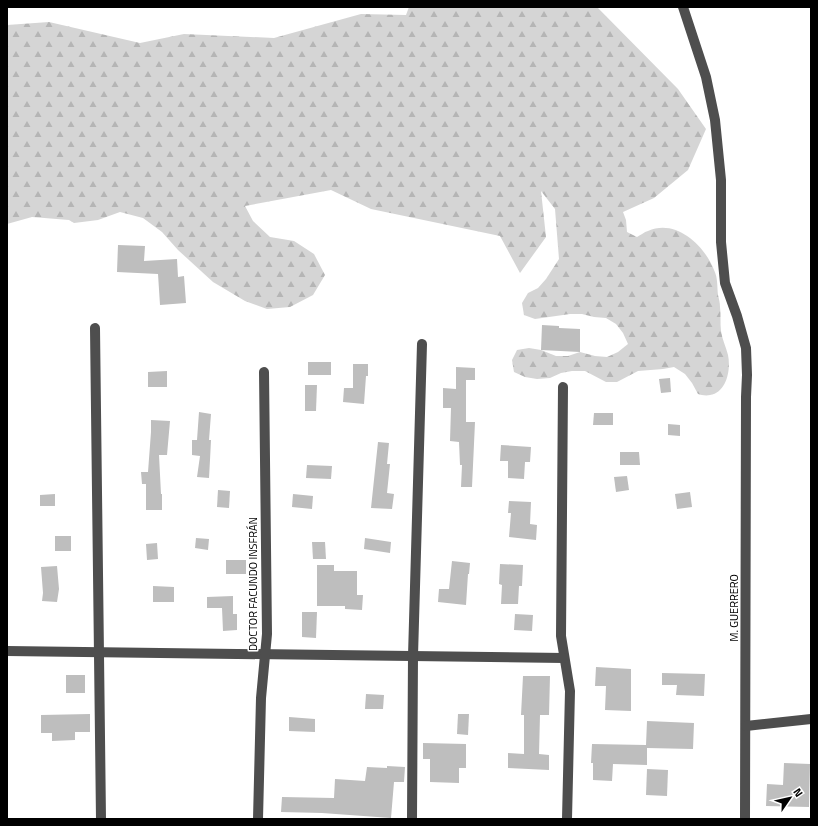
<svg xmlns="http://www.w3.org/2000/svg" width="818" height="826" viewBox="0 0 818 826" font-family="'Titillium Web',sans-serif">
<defs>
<pattern id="forest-firs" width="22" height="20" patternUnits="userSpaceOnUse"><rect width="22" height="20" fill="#d5d5d5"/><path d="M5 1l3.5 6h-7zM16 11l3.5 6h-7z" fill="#b5b5b5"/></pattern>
</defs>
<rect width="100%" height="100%" fill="#fff"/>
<path fill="url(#forest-firs)" d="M 409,7 L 597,7 L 678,89 L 706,129 L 688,170 L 654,198 L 623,212 L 626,220 L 627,232 L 637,237 C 641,235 644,232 648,231 C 676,218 705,246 714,270 C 718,278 717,286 718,295 C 719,299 720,303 720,307 C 721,315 720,323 721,331 C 722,339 726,347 728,355 C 731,369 727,392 710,395 C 706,396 701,395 698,394 L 692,383 L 685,374 L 674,367 L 663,369 L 638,371 L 617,382 L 606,382 L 585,371 L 572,371 L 561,373 L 550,378 L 537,379 L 525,377 L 514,372 L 512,360 L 517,350 L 529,348 L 541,350 L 556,356 L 568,356 L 580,352 L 595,356 L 607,357 L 618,352 L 628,344 L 623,333 L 616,324 L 606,318 L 594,317 L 582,314 L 570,314 L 535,319 L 524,315 L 522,303 L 528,293 L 538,288 L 546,279 L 559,259 L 555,209 L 541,191 L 546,237 L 520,273 L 500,236 L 371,209 L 331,190 L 245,206 L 253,221 L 270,237 L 294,241 L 314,254 L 325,275 L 313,295 L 290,307 L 267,309 L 245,301 L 213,282 L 178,250 L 162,232 L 143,218 L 120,212 L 98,220 L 74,223 L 69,220 L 32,217 L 7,224 L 7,25 L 49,22 L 140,43 L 184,34 L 274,38 L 361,14 L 406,15 Z"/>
<g fill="#bebebe">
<path d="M 118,245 L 145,246 L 144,261 L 177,259 L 178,277 L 184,276 L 186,303 L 160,305 L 158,274 L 117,272 Z"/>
<path d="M 542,325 L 559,326 L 559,328 L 580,329 L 580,352 L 541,350 Z"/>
<rect x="308" y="362" width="23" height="13"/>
<path d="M 353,364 L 368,364 L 368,376 L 366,376 L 364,404 L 343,402 L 344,388 L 353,388 Z"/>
<path d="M 456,367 L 475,368 L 475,380 L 466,380 L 466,422 L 475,422 L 472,487 L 461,487 L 462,465 L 460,465 L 459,442 L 450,441 L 451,408 L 443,408 L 443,388 L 456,389 Z"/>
<path d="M 167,371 L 167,387 L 148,387 L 148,372 Z"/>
<path d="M 670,378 L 671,392 L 661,393 L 659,379 Z"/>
<path d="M 305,385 L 317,385 L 316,411 L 305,411 Z"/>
<path d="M 199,412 L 211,414 L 209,440 L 211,440 L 210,460 L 209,478 L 197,477 L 200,456 L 192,455 L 192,440 L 197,440 Z"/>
<path d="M 594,413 L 613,413 L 613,425 L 593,425 Z"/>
<path d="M 151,420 L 170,421 L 167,455 L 159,455 L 161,494 L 162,494 L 162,510 L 146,510 L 146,484 L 142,484 L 141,472 L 148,472 L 151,432 Z"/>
<path d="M 668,424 L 680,425 L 680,436 L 668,435 Z"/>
<path d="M 378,442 L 389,443 L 387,464 L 390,464 L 387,493 L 394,494 L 392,509 L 371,508 Z"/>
<path d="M 501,445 L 531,447 L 530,462 L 525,462 L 524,479 L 508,478 L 508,461 L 500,461 Z"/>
<path d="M 620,452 L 639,452 L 640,465 L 620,465 Z"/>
<path d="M 307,465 L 332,466 L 331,479 L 306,478 Z"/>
<path d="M 627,476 L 629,490 L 616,492 L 614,477 Z"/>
<path d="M 218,490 L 230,491 L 229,508 L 217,507 Z"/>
<path d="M 690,492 L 692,507 L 677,509 L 675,494 Z"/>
<path d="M 55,494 L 55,506 L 40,506 L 40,495 Z"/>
<path d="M 293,494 L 313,496 L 312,509 L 292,507 Z"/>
<path d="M 509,501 L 531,502 L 530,524 L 537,525 L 536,540 L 509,537 L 511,513 L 508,513 Z"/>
<rect x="55" y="536" width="16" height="15"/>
<path d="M 196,538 L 209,539 L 208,550 L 195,548 Z"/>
<path d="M 365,538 L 391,542 L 390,553 L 364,549 Z"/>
<path d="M 312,542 L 325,542 L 326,559 L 313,559 Z"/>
<path d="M 157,543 L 158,559 L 147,560 L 146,544 Z"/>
<rect x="226" y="560" width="20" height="14"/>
<path d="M 452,561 L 470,563 L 469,574 L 468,574 L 466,605 L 438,602 L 439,589 L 449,589 Z"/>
<path d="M 500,564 L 523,565 L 522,586 L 519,586 L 518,604 L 501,604 L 502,585 L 499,584 Z"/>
<path d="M 317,565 L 334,565 L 334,571 L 357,571 L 357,595 L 363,595 L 362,610 L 345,609 L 345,606 L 317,606 Z"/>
<path d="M 57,566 L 59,589 L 57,602 L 42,601 L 43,593 L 41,567 Z"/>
<path d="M 153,586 L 174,587 L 174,602 L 153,602 Z"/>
<path d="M 233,596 L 233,614 L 237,614 L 237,630 L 223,631 L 222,608 L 207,608 L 207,597 Z"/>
<path d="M 302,612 L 317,612 L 316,638 L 302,637 Z"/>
<path d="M 515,614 L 533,615 L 532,631 L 514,630 Z"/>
<path d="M 596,667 L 631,669 L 631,711 L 605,710 L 606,686 L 595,686 Z"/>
<path d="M 662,673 L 705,674 L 704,696 L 676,695 L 677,685 L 662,685 Z"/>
<rect x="66" y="675" width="19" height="18"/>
<path d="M 523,676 L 550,676 L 549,715 L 540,715 L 539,754 L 549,755 L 549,770 L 508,768 L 508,753 L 524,754 L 524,715 L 521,715 Z"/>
<path d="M 366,694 L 384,695 L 383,709 L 365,709 Z"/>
<path d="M 90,714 L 90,732 L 75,732 L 75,740 L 52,741 L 52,733 L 41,733 L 41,715 Z"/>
<path d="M 458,714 L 469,714 L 468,735 L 457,734 Z"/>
<path d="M 289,717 L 315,719 L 315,732 L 289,731 Z"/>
<path d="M 647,721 L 694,723 L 693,749 L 647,748 L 647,765 L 613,764 L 612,781 L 593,780 L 593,763 L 591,763 L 592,744 L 646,745 Z"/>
<path d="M 423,743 L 466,744 L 466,768 L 459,768 L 459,783 L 430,782 L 430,759 L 423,759 Z"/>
<path d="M 784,763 L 810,764 L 809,807 L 766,806 L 767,784 L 783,785 Z"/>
<path d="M 387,766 L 405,767 L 404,782 L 394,782 L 391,818 L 322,813 L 281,812 L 282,797 L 334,798 L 335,779 L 365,781 L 367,767 L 387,768 Z"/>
<path d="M 647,769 L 668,770 L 667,796 L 646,795 Z"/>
</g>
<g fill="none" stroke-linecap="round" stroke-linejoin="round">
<g stroke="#4e4e4e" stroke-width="10">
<path d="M 683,7 L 706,77 L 715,120 L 721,180 L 721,242 L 725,283 L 737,316 L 746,348 L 747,375 L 746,397 L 745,819"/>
<path d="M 95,328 L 101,819"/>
<path d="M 563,387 L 561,636 L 570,691 L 567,819"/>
<path d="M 7,651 L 564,658"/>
<path d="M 746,726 L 811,719"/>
<path d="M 258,819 L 261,698 L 267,634 L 264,372"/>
<path d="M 412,819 L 413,656 L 422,344"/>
</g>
</g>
<g text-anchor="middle" stroke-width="3" stroke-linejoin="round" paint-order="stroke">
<g font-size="11" fill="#000" stroke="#fff">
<text transform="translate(253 584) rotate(-90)" y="4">DOCTOR FACUNDO INSFRÁN</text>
<text transform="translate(734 608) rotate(-90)" y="4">M. GUERRERO</text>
</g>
</g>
<rect width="818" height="826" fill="none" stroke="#000000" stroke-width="16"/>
<g transform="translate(790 798) rotate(56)" stroke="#ffffff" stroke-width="3" paint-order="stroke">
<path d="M0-3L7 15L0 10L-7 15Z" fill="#000000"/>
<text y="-6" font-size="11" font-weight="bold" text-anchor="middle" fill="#000000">N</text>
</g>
</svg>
